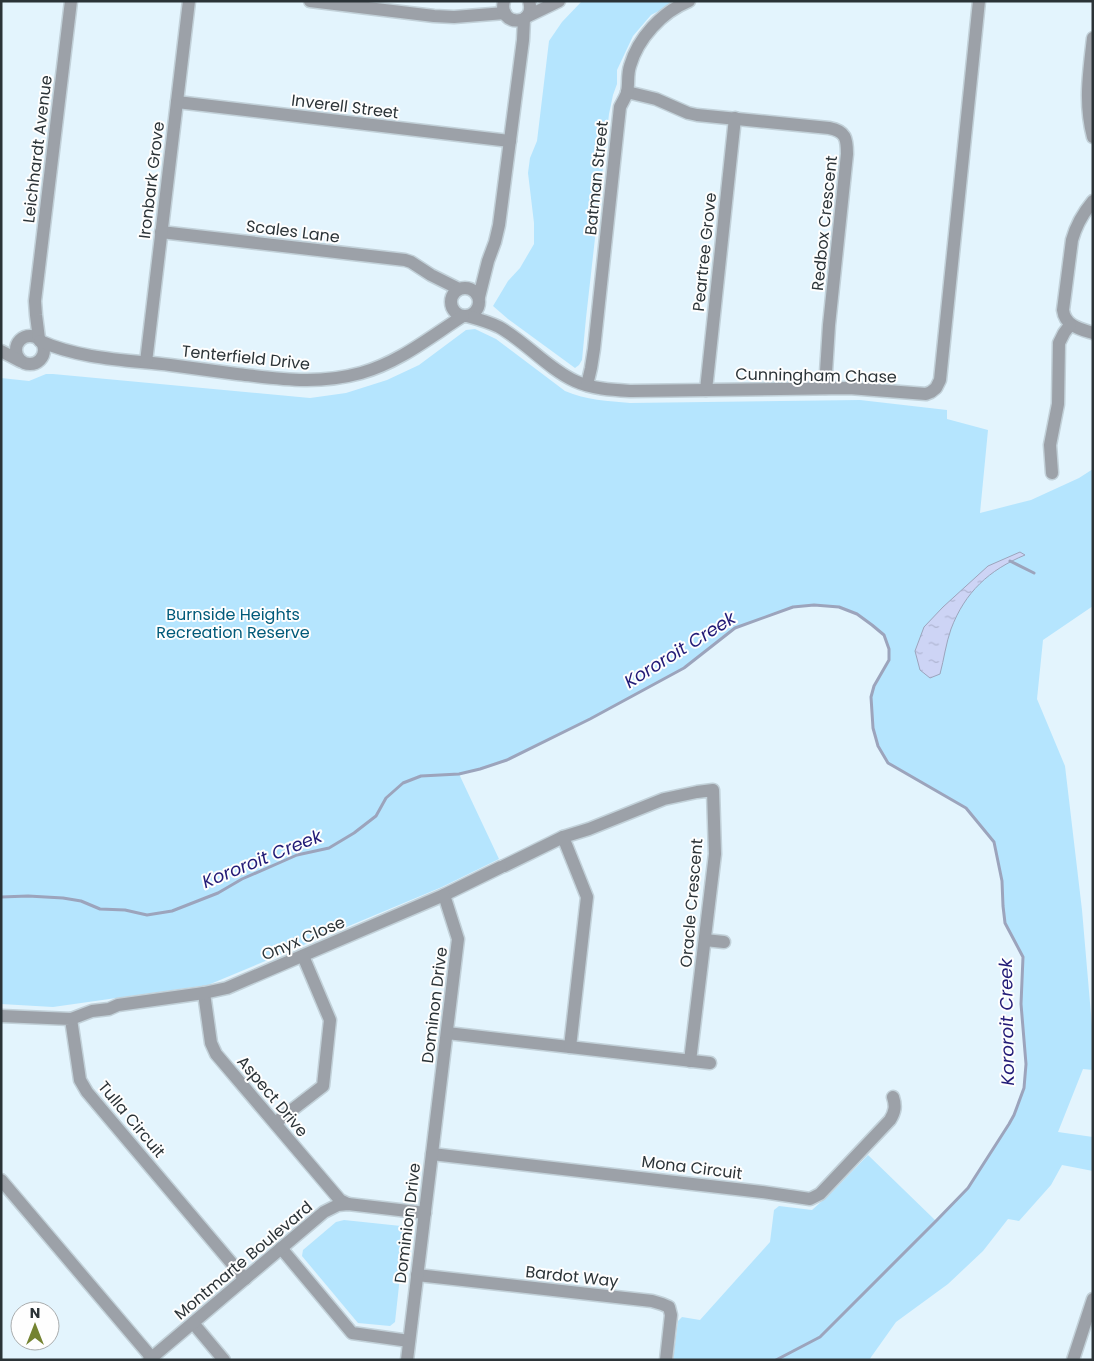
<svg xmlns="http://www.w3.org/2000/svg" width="1094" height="1361" viewBox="0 0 1094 1361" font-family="Poppins,sans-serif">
<defs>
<pattern id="water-ripples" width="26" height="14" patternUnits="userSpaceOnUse" patternTransform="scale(1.25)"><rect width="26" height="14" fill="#cdd4f5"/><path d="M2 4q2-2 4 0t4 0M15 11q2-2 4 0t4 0" fill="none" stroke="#b0b6d3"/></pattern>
</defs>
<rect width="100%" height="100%" fill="#e3f4fd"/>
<g fill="#b5e5fe">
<path d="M 582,1 L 678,1 L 651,15 L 633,36 L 617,70 L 617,84 L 613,95 L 609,114 L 586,318 L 582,360 L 579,365 L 575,368 L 508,319 L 493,306 L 508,281 L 520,268 L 534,244 L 534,223 L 528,173 L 530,158 L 537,141 L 549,41 L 562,22 Z"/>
<path d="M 475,329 L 496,339 L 565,391 C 586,400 608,401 630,403 L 860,400 L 947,410 L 947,419 L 988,430 L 980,513 L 1031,500 L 1079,478 L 1093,469 L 1093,606 L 1043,640 L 1037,699 L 1065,766 L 1082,910 L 1092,1026 L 1093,1026 L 1093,1070 L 1083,1069 L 1058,1132 L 1093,1137 L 1093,1171 L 1062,1165 L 1051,1185 L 1019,1221 L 1008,1219 L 983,1251 L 948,1284 L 896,1322 L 869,1360 L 673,1360 L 678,1321 L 682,1317 L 700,1320 L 770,1242 L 774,1210 L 779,1206 L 812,1210 L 832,1192 L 868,1155 L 936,1221 L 968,1188 L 1009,1124 L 1014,1115 L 1024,1088 L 1026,1064 L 1021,1004 L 1023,957 L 1005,923 L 1003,906 L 1002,881 L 995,842 L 966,808 L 888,763 L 878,746 L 873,728 L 871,697 L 874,686 L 889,660 L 889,649 L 884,635 L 857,613 L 839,607 L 814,605 L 793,607 L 735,628 L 684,668 L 590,719 L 507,760 L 480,769 L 459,774 L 499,859 L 442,887 L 208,985 L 53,1007 L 1,1004 L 1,378 L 29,381 L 46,374 L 53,374 L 310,398 L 346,393 L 387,380 L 419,365 L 466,330 Z"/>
<path d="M 344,1220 L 401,1226 L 405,1231 L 395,1322 L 390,1326 L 358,1323 L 302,1256 L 303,1250 L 336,1222 Z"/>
</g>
<path fill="url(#water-ripples)" stroke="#9ca4bc" d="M 1020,552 L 1025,555 C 989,570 965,592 951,629 C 946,643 944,659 940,674 L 930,678 L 920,670 L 915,651 L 924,627 L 943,607 L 988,566 Z"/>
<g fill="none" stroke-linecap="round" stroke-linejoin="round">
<g stroke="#9ca4bc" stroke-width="3">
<path d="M 1010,561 L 1034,573"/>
<path d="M 1,897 L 28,896 L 63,898 L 81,901 L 100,909 L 125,910 L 147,915 L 172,911 L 218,893 L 242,879 L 297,855 L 329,848 L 354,833 L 376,816 L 386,798 L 403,783 L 421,776 L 459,774 L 480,769 L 507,760 L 590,719 L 684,668 L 735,628 L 793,607 L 814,605 L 839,607 L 857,614 L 872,625 L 884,635 L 889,649 L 889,660 L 874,686 L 871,697 L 873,728 L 878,746 L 888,763 L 966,808 L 994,842 L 1002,881 L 1003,906 L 1005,923 L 1023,957 L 1021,1004 L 1026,1064 L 1024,1088 L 1014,1115 L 1009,1124 L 968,1188 L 936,1221 L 820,1337 L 776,1360"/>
</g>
<defs>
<g id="minor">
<path d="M 310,1 L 434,16 L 454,17 L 505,13"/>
<path d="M 504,1 C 497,27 537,27 529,1"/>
<path d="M 528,16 L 559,1"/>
<path d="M 1093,38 C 1089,73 1084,103 1093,137"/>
<path d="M 627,92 L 656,99 L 688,113 L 697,115 L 829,128 C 846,131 847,139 847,154 L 829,325 L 825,388"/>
<path d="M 177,102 L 510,141"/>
<path d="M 1093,201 C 1083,213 1076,225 1072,240 L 1063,310 C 1065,326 1080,329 1093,333"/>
<path d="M 161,232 L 405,260 L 411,262 L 431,275 L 459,289"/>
<circle cx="465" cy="302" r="14"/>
<path d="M 479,297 L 488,261 L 495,242 L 499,225 L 523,40 L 524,19"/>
<path d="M 467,316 C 478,319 489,322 499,327 C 526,342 547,368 575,381 C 592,389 613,390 631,391 L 849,388 L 926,394 L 931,392 L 936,388 L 940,380 L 979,1"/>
<circle cx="30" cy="350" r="14"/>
<path d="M 39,339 L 36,315 L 35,301 L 71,1"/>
<path d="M 40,341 C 80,359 127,360 170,365 C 192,368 215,371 237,374 C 281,379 317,385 361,373 C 400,362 430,337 463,316"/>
<path d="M 1,351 L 20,361"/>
<path d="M 146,362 L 189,1"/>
<path d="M 587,385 L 591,368 L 594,349 L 620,107 C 622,103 625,98 627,93 C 629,84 627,75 630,66 C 638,38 662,12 689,1"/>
<path d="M 706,390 L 735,118"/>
<path d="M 1052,473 L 1050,445 L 1058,404 L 1059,343 L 1064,333 L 1070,325"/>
<path d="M 504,866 L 563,837"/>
<path d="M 705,940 L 724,942"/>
<path d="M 204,993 L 211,1043 L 216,1054 L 340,1200 L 348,1204"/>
<path d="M 1,1016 L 71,1019 L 80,1080 L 87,1092 L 245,1279"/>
<path d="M 71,1019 L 92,1011 L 109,1009 L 118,1005 L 204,993 L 227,988 L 444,895 L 501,867"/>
<path d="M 447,1033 L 710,1063"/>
<path d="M 570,1047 L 587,897 L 563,837 L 589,829 L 664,799 L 697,792 L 713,790 L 715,854 L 690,1061"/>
<path d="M 275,1123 L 323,1086 L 330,1020 L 303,956"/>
<path d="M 432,1154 L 762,1192 L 810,1199 L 820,1194 L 890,1120 C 895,1112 896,1106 893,1097"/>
<path d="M 1,1180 L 152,1358"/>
<path d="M 281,1248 L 352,1333 L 409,1341"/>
<path d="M 417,1275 L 652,1301 L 662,1304 L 669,1307 L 671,1315 L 666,1360"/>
<path d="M 193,1323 L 224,1360"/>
<path d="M 149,1360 L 324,1212 L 338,1205 L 348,1204 L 425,1213"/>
<path d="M 407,1360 L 458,939 L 444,895"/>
<path d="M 1073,1360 L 1093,1299"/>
</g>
</defs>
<use href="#minor" stroke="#c2d1d9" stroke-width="15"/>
<use href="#minor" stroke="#9ca1a8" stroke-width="12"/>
</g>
<g text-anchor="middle" stroke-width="4" stroke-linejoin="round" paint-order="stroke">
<g font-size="16" fill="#2b3337" stroke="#fefefe">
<text transform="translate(345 106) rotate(7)" y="6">Inverell Street</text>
<text transform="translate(37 149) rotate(-83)" y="6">Leichhardt Avenue</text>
<text transform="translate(596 178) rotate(-84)" y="6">Batman Street</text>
<text transform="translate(151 180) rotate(-83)" y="6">Ironbark Grove</text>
<text transform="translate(824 223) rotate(-84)" y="6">Redbox Crescent</text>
<text transform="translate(293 231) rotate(7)" y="6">Scales Lane</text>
<text transform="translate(704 252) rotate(-84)" y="6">Peartree Grove</text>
<text transform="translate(246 357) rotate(6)" y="6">Tenterfield Drive</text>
<text transform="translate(816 375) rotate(1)" y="6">Cunningham Chase</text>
<text transform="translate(691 903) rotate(-85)" y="6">Oracle Crescent</text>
<text transform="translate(303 938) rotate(-23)" y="6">Onyx Close</text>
<text transform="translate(434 1005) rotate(-83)" y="6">Dominon Drive</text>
<text transform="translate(273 1096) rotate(50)" y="6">Aspect Drive</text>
<text transform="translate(132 1119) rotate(50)" y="6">Tulla Circuit</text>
<text transform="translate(692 1167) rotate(7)" y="6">Mona Circuit</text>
<text transform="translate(407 1223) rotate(-83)" y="6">Dominion Drive</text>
<text transform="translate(243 1260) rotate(-40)" y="6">Montmarte Boulevard</text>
<text transform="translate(572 1276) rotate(6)" y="6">Bardot Way</text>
</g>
<g font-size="16" fill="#005a7a" stroke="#fefefe">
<text x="233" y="620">Burnside Heights<tspan x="233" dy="18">Recreation Reserve</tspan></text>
</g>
<g font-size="18" font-style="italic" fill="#221b77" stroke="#fefefe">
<text transform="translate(680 650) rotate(-32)" y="6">Kororoit Creek</text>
<text transform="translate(262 859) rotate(-22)" y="6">Kororoit Creek</text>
<text transform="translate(1007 1022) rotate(-91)" y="6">Kororoit Creek</text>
</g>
</g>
<rect width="1094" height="1361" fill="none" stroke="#2b3337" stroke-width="5"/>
<g transform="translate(35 1326)"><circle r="24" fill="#fefefe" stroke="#aaadae"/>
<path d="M0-4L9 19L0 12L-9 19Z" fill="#748331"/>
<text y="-8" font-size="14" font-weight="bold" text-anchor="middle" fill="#2b3337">N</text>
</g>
</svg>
